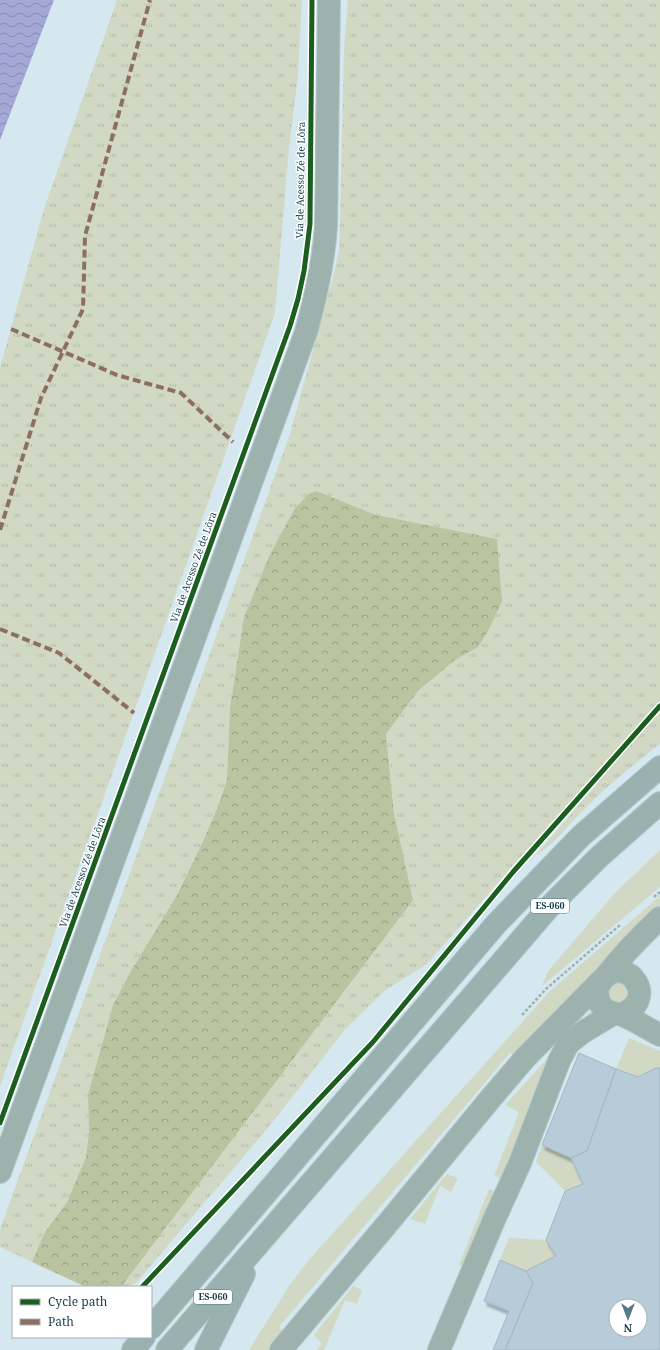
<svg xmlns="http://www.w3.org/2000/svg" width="660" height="1350" viewBox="0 0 660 1350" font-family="'Noto Serif',serif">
<defs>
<pattern id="grass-tufts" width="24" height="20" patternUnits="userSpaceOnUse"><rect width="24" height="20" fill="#d1d9c5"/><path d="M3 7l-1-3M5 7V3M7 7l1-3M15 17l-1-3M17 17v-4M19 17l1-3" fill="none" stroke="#b3bbab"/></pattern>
<pattern id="forest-crowns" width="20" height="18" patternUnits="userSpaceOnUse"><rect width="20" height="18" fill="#bbc3a0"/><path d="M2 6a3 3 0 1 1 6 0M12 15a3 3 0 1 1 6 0" fill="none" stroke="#97a085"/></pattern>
<pattern id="water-waves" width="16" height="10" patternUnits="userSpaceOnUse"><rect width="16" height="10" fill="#a5a8d6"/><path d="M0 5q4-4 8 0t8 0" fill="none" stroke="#858ab0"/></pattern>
<filter id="shadow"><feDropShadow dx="2.5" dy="4.5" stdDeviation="1" flood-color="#0004"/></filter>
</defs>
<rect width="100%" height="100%" fill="#d5e8f0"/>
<g fill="url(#grass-tufts)">
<path d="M 117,0 L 302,0 L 298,76 L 289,148 L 275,313 L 109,783 L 0,1086 L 0,368 L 43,212 Z"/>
<path d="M 348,0 L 660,0 L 660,701 L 510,869 L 427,964 L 384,991 L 344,1031 L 267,1129 L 136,1283 L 127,1287 L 121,1287 L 412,900 L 394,814 L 386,734 L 418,691 L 455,660 L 478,647 L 376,515 L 316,491 L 295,508 L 270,554 L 244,617 L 230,708 L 227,780 L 218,806 L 205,837 L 177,895 L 131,971 L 88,1095 L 89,1133 L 86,1157 L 67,1202 L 45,1232 L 32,1262 L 0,1247 L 0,1229 L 290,434 L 334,273 L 339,250 L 340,223 L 344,50 Z"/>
<path d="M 660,710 L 660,744 C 634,764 610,784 586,807 C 570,823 555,844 535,856 Z"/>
</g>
<path fill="url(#forest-crowns)" d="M 316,491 L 376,515 L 497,539 L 502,601 L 488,631 L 478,647 L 455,660 L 418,691 L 386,734 L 394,814 L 413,900 L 121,1287 L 86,1287 L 32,1262 L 45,1232 L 67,1202 L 86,1157 L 89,1133 L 88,1095 L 113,1005 L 131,971 L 177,895 L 205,837 L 218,806 L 227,780 L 230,708 L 244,617 L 270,554 L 295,508 L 309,494 Z"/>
<g fill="#d1d9c5">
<path d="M 660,850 L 660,887 L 542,986 L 548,971 L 615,893 Z"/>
<path d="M 660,896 L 660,910 L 518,1058 L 510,1053 L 279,1327 L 288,1337 L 276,1350 L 249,1350 L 289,1286 L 308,1261 L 550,991 Z"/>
<path d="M 622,979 L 633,993 L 619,1011 L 602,990 Z"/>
<path d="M 595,1006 L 594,1020 L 505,1180 L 494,1176 L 519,1112 L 505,1105 Z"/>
<path d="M 629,1038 L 660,1051 L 660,1068 L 656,1068 L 638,1077 L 616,1069 Z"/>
<path d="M 542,1145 L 571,1158 L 583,1184 L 565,1191 L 536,1162 Z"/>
<path d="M 447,1174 L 458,1178 L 451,1192 L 440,1186 L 425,1224 L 410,1219 Z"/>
<path d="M 489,1189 L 499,1193 L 469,1269 L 459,1265 Z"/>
<path d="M 509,1238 L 546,1240 L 556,1256 L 526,1271 L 500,1260 Z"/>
<path d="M 353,1286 L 362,1290 L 357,1304 L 345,1300 L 324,1350 L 316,1350 L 322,1344 L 314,1335 Z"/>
</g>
<path fill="url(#water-waves)" d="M 0,0 L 54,0 L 0,140 Z"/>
<g fill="#b8cbd8" stroke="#a2b6c5" fill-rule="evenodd" filter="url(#shadow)">
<path d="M 579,1053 L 616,1069 L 587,1151 L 571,1158 L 542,1145 Z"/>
<path d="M 656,1068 L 660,1068 L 660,1350 L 505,1350 L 533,1283 L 526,1271 L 556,1256 L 546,1240 L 565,1191 L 583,1184 L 571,1158 L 587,1151 L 616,1069 L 638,1077 ZM 616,1306 L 640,1306 L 640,1330 L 616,1330 Z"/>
<path d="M 500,1260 L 526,1271 L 533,1283 L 505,1350 L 493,1350 L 509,1311 L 484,1301 Z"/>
</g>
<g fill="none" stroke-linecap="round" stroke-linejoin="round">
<defs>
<g id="minor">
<path d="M 607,975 C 623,954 641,936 660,918"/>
<path d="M 621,1014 C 660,1001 628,955 605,977 C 600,982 596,989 598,996 C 598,1001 601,1006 605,1009 C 611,1014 616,1013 622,1015 C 635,1020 648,1029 660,1035"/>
<path d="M 0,1172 L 306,332 C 316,296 324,262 326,225 L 329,0"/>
<path d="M 281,1350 L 388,1223 L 491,1098 L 526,1057 L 601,981"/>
<path d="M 439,1350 L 494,1220 L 520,1163 L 559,1061 L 568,1044 L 583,1032 L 613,1014"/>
</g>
<g id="major">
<path d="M 151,1328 L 497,923 L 581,836 L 660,767"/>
<path d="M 133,1350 L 144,1337"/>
<path d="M 167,1350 L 551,905 L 599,857 L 660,803"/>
<path d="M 206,1350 L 244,1274"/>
</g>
</defs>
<use href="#minor" stroke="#b1c5cd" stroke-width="24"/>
<use href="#major" stroke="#b1c5cd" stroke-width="24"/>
<g stroke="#9fb0b0" stroke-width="2.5" stroke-dasharray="3 2" stroke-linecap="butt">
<path d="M 654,897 L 660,892"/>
<path d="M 522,1015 L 546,989 L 620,925"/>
</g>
<use href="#minor" stroke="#9db1ad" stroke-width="22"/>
<use href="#major" stroke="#99b1af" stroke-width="22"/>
<g stroke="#8d6e63" stroke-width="4" stroke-dasharray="8 4" stroke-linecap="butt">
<path d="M 11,329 L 117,375 L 181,393 L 233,442"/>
<path d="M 0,530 L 41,398 L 83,309 L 85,236 L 150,0"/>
<path d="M 0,629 L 59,653 L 134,713"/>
</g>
<defs>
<g id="cycleway">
<path d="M 0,1123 L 290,326 L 298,299 L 304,271 L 310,224 L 312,0"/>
<path d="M 142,1287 L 373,1042 L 513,872 L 660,706"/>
</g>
</defs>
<use href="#cycleway" stroke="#fff" stroke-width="8"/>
<use href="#cycleway" stroke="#1b5e20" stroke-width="5"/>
</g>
<g text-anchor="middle" stroke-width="3" stroke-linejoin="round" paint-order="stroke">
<g fill="#fff" stroke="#5b7883" stroke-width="1">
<rect x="531" y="899" width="38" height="14" rx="3"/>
<rect x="194" y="1290" width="38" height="14" rx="3"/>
</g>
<g font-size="9" font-weight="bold" fill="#153e4e">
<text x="550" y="909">ES-060</text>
<text x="213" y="1300">ES-060</text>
</g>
<g font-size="10" fill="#153e4e" stroke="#fff">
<text transform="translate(300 180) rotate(-89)" y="4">Via de Acesso Zé de Lôra</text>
<text transform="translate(193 567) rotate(-70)" y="4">Via de Acesso Zé de Lôra</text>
<text transform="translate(82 872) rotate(-70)" y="4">Via de Acesso Zé de Lôra</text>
</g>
</g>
<rect x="12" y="1286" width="140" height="52" fill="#ffffff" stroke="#a1b2b8"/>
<rect x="20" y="1299" width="20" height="6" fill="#1b5e20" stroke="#a1b2b8"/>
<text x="48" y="1306" font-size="12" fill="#153e4e">Cycle path</text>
<rect x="20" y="1319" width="20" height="6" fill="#8d6e63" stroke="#a1b2b8"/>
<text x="48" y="1326" font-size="12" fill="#153e4e">Path</text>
<g transform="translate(628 1318) rotate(180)"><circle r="19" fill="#ffffff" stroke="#a1b2b8"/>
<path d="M0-3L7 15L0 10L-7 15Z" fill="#587a87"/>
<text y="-6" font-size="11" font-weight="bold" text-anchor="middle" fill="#153e4e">N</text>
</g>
</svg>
